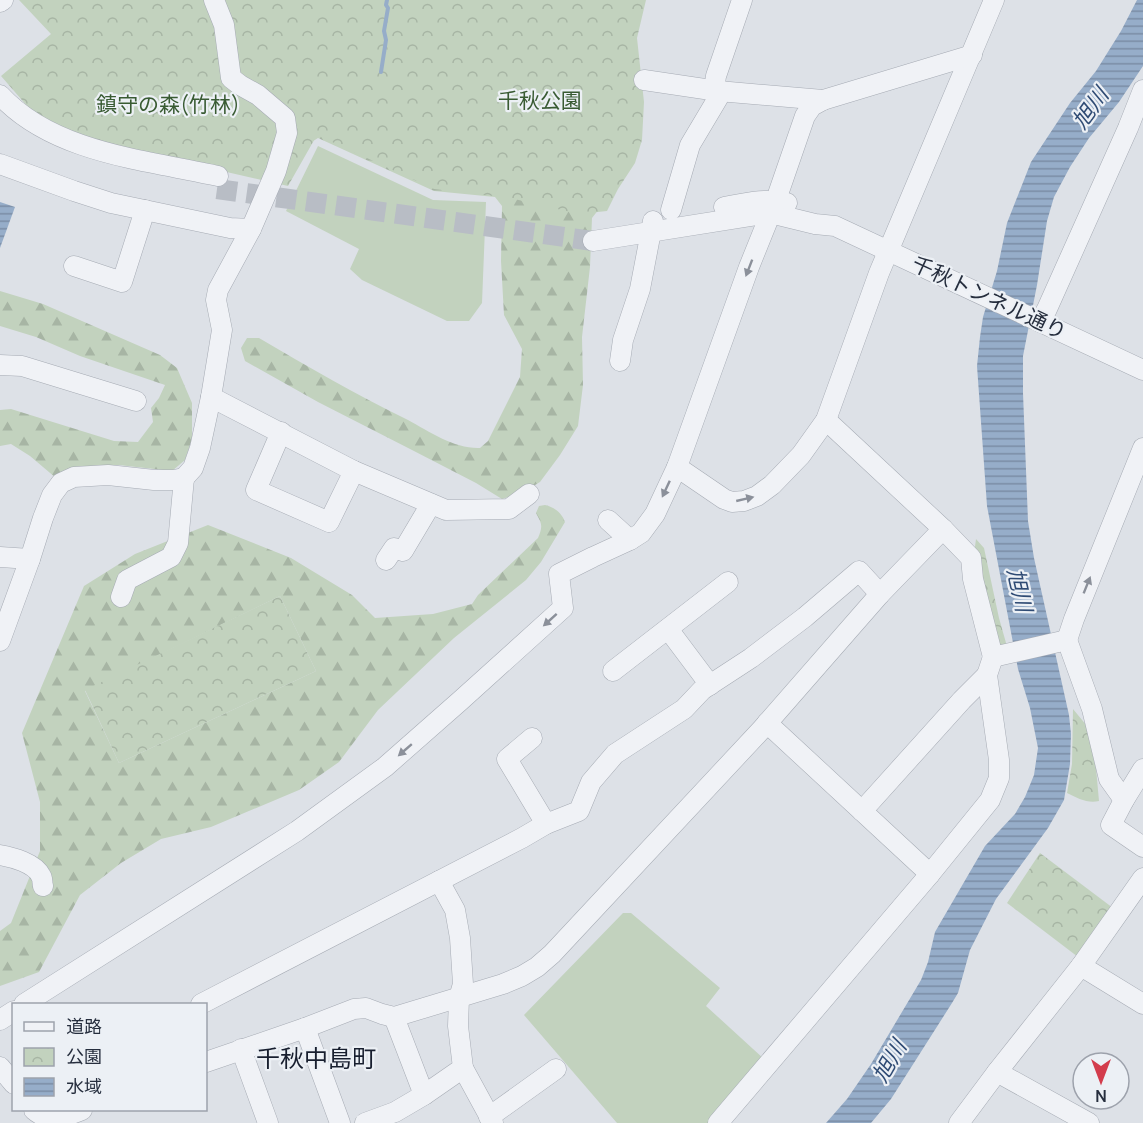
<svg xmlns="http://www.w3.org/2000/svg" width="1143" height="1123" viewBox="0 0 1143 1123" font-family="Manrope,'Noto Sans JP',sans-serif">
<defs>
<pattern id="forest-firs" width="22" height="20" patternUnits="userSpaceOnUse" patternTransform="scale(1.5)"><rect width="22" height="20" fill="#c2d2be"/><path d="M5 1l3.5 6h-7zM16 11l3.5 6h-7z" fill="#a7b5a4"/></pattern>
<pattern id="park-crowns" width="20" height="18" patternUnits="userSpaceOnUse" patternTransform="scale(1.5)"><rect width="20" height="18" fill="#c2d2be"/><path d="M2 6a3 3 0 1 1 6 0M12 15a3 3 0 1 1 6 0" fill="none" stroke="#a7b5a4"/></pattern>
<pattern id="water-rules" width="6" height="5" patternUnits="userSpaceOnUse" patternTransform="scale(1.5)"><rect width="6" height="5" fill="#96adc9"/><path d="M0 2.5h6" fill="none" stroke="#7a8da5"/></pattern>
</defs>
<rect width="100%" height="100%" fill="#dde1e7"/>
<g fill="#c2d2be">
<path d="M 318,146 L 433,200 L 486,202 L 482,303 L 469,321 L 447,321 L 362,280 L 350,269 L 359,249 L 286,211 Z"/>
<path d="M 623,913 L 631,913 L 720,988 L 706,1006 L 764,1059 L 709,1123 L 617,1123 L 524,1015 Z"/>
</g>
<g fill="url(#forest-firs)" fill-rule="evenodd">
<path d="M 286,113 L 599,209 L 592,218 L 590,267 L 582,337 L 583,385 L 578,426 L 560,455 L 540,482 L 522,493 L 502,499 L 476,483 L 412,450 L 318,402 L 245,361 L 241,348 L 247,338 L 259,338 C 308,367 357,395 408,420 C 430,432 455,449 480,448 L 488,441 L 520,377 L 522,349 L 504,315 L 501,261 L 502,206 L 495,197 L 434,191 L 318,138 L 299,150 Z"/>
<path d="M 0,291 L 43,304 L 160,355 L 177,368 L 192,403 L 192,439 L 185,460 L 172,471 L 119,465 L 91,467 L 56,478 L 30,456 L 11,444 L 0,446 L 0,410 L 11,409 L 114,441 L 138,442 L 153,422 L 151,408 L 159,398 L 165,385 L 80,356 L 36,337 L 0,326 Z"/>
<path d="M 545,505 C 554,507 562,513 565,522 L 541,562 L 526,580 L 454,638 L 378,710 L 339,762 L 299,790 L 211,827 L 161,839 L 121,863 L 80,895 L 39,972 L 0,986 L 0,931 L 11,923 L 40,851 L 40,802 L 22,733 L 84,586 L 135,554 L 208,525 L 291,558 L 352,595 L 375,618 L 433,614 L 472,604 L 478,595 L 538,538 C 543,526 542,524 536,513 L 539,506 ZM 280,596 L 316,671 L 119,763 L 85,691 Z"/>
</g>
<g fill="url(#park-crowns)">
<path d="M 19,0 L 646,0 L 637,38 L 644,102 L 642,140 L 635,163 L 618,189 L 607,211 L 579,214 L 510,198 L 434,189 L 317,135 L 288,186 L 87,140 L 41,122 L 1,76 L 51,34 Z"/>
<path d="M 976,539 L 984,548 L 999,618 L 1008,650 L 997,653 L 974,554 Z"/>
<path d="M 280,596 L 316,671 L 119,763 L 85,690 Z"/>
<path d="M 1073,709 L 1087,726 L 1096,768 L 1099,801 C 1088,804 1077,798 1067,793 L 1072,764 Z"/>
<path d="M 1040,853 L 1117,911 L 1082,960 L 1007,903 Z"/>
</g>
<g fill="url(#water-rules)">
<path d="M 1137,0 L 1143,0 L 1143,66 L 1119,102 L 1089,138 L 1070,167 L 1054,197 L 1047,221 L 1037,285 L 1023,356 L 1023,393 L 1028,521 L 1034,558 L 1069,715 L 1071,734 L 1070,764 L 1064,800 L 1048,828 L 996,899 L 970,950 L 958,993 L 952,1003 L 891,1099 L 871,1123 L 826,1123 L 847,1099 L 871,1064 L 921,980 L 928,962 L 935,932 L 985,846 L 1015,814 L 1025,797 L 1034,775 L 1038,748 L 1030,708 L 1018,669 L 987,506 L 977,366 L 980,337 L 983,317 L 997,271 L 1007,223 L 1031,162 L 1070,103 L 1096,71 L 1121,31 Z"/>
<path d="M 0,202 L 15,207 L 0,248 Z"/>
</g>
<g fill="none" stroke-linecap="round" stroke-linejoin="round">
<path stroke="#96adc9" stroke-width="4" d="M 381,72 L 386,40 L 384,31 L 388,8 L 386,5 L 387,0"/>
<path stroke="#b8bdc5" stroke-width="20" stroke-dasharray="20 10" stroke-linecap="butt" d="M 217,189 L 593,241"/>
<defs>
<g id="minor">
<path d="M 0,2 L 3,0"/>
<path d="M 644,80 L 718,91 L 823,100"/>
<path d="M 0,95 C 53,153 146,160 218,176"/>
<path d="M 0,164 L 74,191 L 111,203 L 230,228 L 251,229"/>
<path d="M 724,207 C 746,203 764,198 787,203"/>
<path d="M 671,210 L 690,145 L 718,98 L 715,83 L 716,76 L 742,0"/>
<path d="M 593,241 L 770,213 L 815,224 L 835,226 L 1143,370"/>
<path d="M 74,266 L 122,282 L 145,210"/>
<path d="M 1040,322 L 1047,309 L 1128,128 L 1143,90"/>
<path d="M 620,361 L 623,340 L 640,289 L 653,221"/>
<path d="M 0,365 L 22,366 L 136,401"/>
<path d="M 211,397 L 354,471 L 446,510 L 509,509 L 529,494"/>
<path d="M 826,420 L 943,529 L 971,558 L 973,579 L 993,657 L 1067,640 L 1092,709 L 1109,779 L 1124,800"/>
<path d="M 281,432 L 256,490 L 329,522 L 354,471"/>
<path d="M 677,467 L 724,499 L 732,502 L 744,501 L 757,496 L 772,485 L 801,455 L 826,420 L 879,273 L 994,0"/>
<path d="M 608,520 L 630,540"/>
<path d="M 0,557 L 30,559"/>
<path d="M 386,560 L 394,548 L 403,551 L 431,504"/>
<path d="M 121,597 L 127,580 L 171,557 L 178,543 L 184,478"/>
<path d="M 668,629 L 710,685"/>
<path d="M 1067,640 L 1074,619 L 1143,448"/>
<path d="M 0,641 L 30,559 L 43,518 L 52,495 L 61,483 L 74,477 L 108,475 L 154,480 L 174,480 L 184,478 L 193,468 L 200,448 L 211,397 L 222,330 L 216,300 L 218,290 L 251,229 L 276,171 L 287,133 L 285,118 L 258,95 L 240,85 L 231,78 L 224,25 L 214,0"/>
<path d="M 613,671 L 728,582"/>
<path d="M 767,723 L 930,874"/>
<path d="M 532,738 L 507,759 L 546,824"/>
<path d="M 1143,769 L 1124,800 L 1111,825 L 1143,847"/>
<path d="M 862,811 L 962,700 L 987,675"/>
<path d="M 0,855 C 12,857 35,863 41,876 C 43,879 42,883 43,886"/>
<path d="M 1081,966 L 1143,1004"/>
<path d="M 24,1004 L 297,831 L 385,767 L 460,701 L 563,608 L 559,574 L 593,557 L 630,540 L 641,533 L 655,514 L 677,467 L 749,267 L 776,200 L 805,116 L 812,106 L 823,100 L 972,55"/>
<path d="M 201,1004 L 522,838 L 546,824 L 579,811 L 591,782 L 615,754 L 684,709 L 702,690 L 751,658 L 805,617 L 859,571 L 880,594"/>
<path d="M 394,1017 L 424,1095"/>
<path d="M 0,1020 L 14,1011"/>
<path d="M 305,1028 L 340,1123"/>
<path d="M 241,1049 L 268,1123"/>
<path d="M 206,1062 L 305,1028 L 354,1009 L 366,1008 L 382,1014 L 394,1017 L 503,984 L 522,976 L 537,967 L 552,954 L 762,729 L 880,594 L 943,529"/>
<path d="M 0,1067 L 14,1084"/>
<path d="M 463,1068 L 493,1123"/>
<path d="M 997,1072 L 1089,1123"/>
<path d="M 34,1110 C 49,1123 65,1117 82,1110"/>
<path d="M 489,1117 L 556,1069"/>
<path d="M 365,1123 L 395,1112 L 424,1095 L 463,1068 L 458,1026 L 459,998 L 463,984 L 460,938 L 455,910 L 439,881"/>
<path d="M 718,1123 L 930,874 L 990,800 L 999,778 L 999,760 L 987,675 L 993,657"/>
<path d="M 959,1123 L 997,1072 L 1081,966 L 1143,878"/>
</g>
</defs>
<use href="#minor" stroke="#a6abb4" stroke-width="21"/>
<use href="#minor" stroke="#f0f2f6" stroke-width="20"/>
</g>
<defs><path id="oneway-solid" d="M-6-.8H1V-3.2L6.5 0L1 3.2V.8H-6Z" transform="scale(1.5)"/></defs>
<g fill="#8b909a">
<use href="#oneway-solid" transform="translate(749 268) rotate(111)"/>
<use href="#oneway-solid" transform="translate(666 489) rotate(115)"/>
<use href="#oneway-solid" transform="translate(745 499) rotate(-13)"/>
<use href="#oneway-solid" transform="translate(1087 585) rotate(-68)"/>
<use href="#oneway-solid" transform="translate(550 620) rotate(138)"/>
<use href="#oneway-solid" transform="translate(405 750) rotate(139)"/>
</g>
<g text-anchor="middle" stroke-width="4.5" stroke-linejoin="round" paint-order="stroke">
<g font-size="21" fill="#395b33" stroke="#ecf0f5">
<text x="540" y="108">千秋公園</text>
<text x="168" y="112">鎮守の森(竹林)</text>
</g>
<g font-size="21" fill="#262e3e" stroke="#ecf0f5">
<text transform="translate(989 298) rotate(25)" y="7">千秋トンネル通り</text>
</g>
<g font-size="22" font-style="italic" fill="#2f4b74" stroke="#ecf0f5">
<text transform="translate(1090 108) rotate(-54)" y="8">旭川</text>
<text transform="translate(1020 590) rotate(77)" y="8">旭川</text>
<text transform="translate(889 1061) rotate(-60)" y="8">旭川</text>
</g>
<g font-size="24" fill="#181f2f" stroke="#ecf0f5">
<text x="316" y="1067">千秋中島町</text>
</g>
</g>
<rect x="12" y="1003" width="195" height="108" fill="#ecf0f5" stroke="#9da2ac" stroke-width="1.5"/>
<rect x="24" y="1022" width="30" height="9" fill="#f0f2f6" stroke="#9da2ac" stroke-width="1.5"/>
<text x="66" y="1033" font-size="18" fill="#262e3e">道路</text>
<rect x="24" y="1048" width="30" height="18" fill="url(#park-crowns)" stroke="#9da2ac" stroke-width="1.5"/>
<text x="66" y="1063" font-size="18" fill="#262e3e">公園</text>
<rect x="24" y="1078" width="30" height="18" fill="url(#water-rules)" stroke="#9da2ac" stroke-width="1.5"/>
<text x="66" y="1093" font-size="18" fill="#262e3e">水域</text>
<g transform="translate(1101 1081) rotate(180)"><circle r="28" fill="#ecf0f5" stroke="#9da2ac" stroke-width="1.5"/>
<path d="M0-4.5L10 22L0 15L-10 22Z" fill="#d33c4c"/>
<text y="-9" font-size="16" font-weight="bold" text-anchor="middle" fill="#262e3e">N</text>
</g>
</svg>
